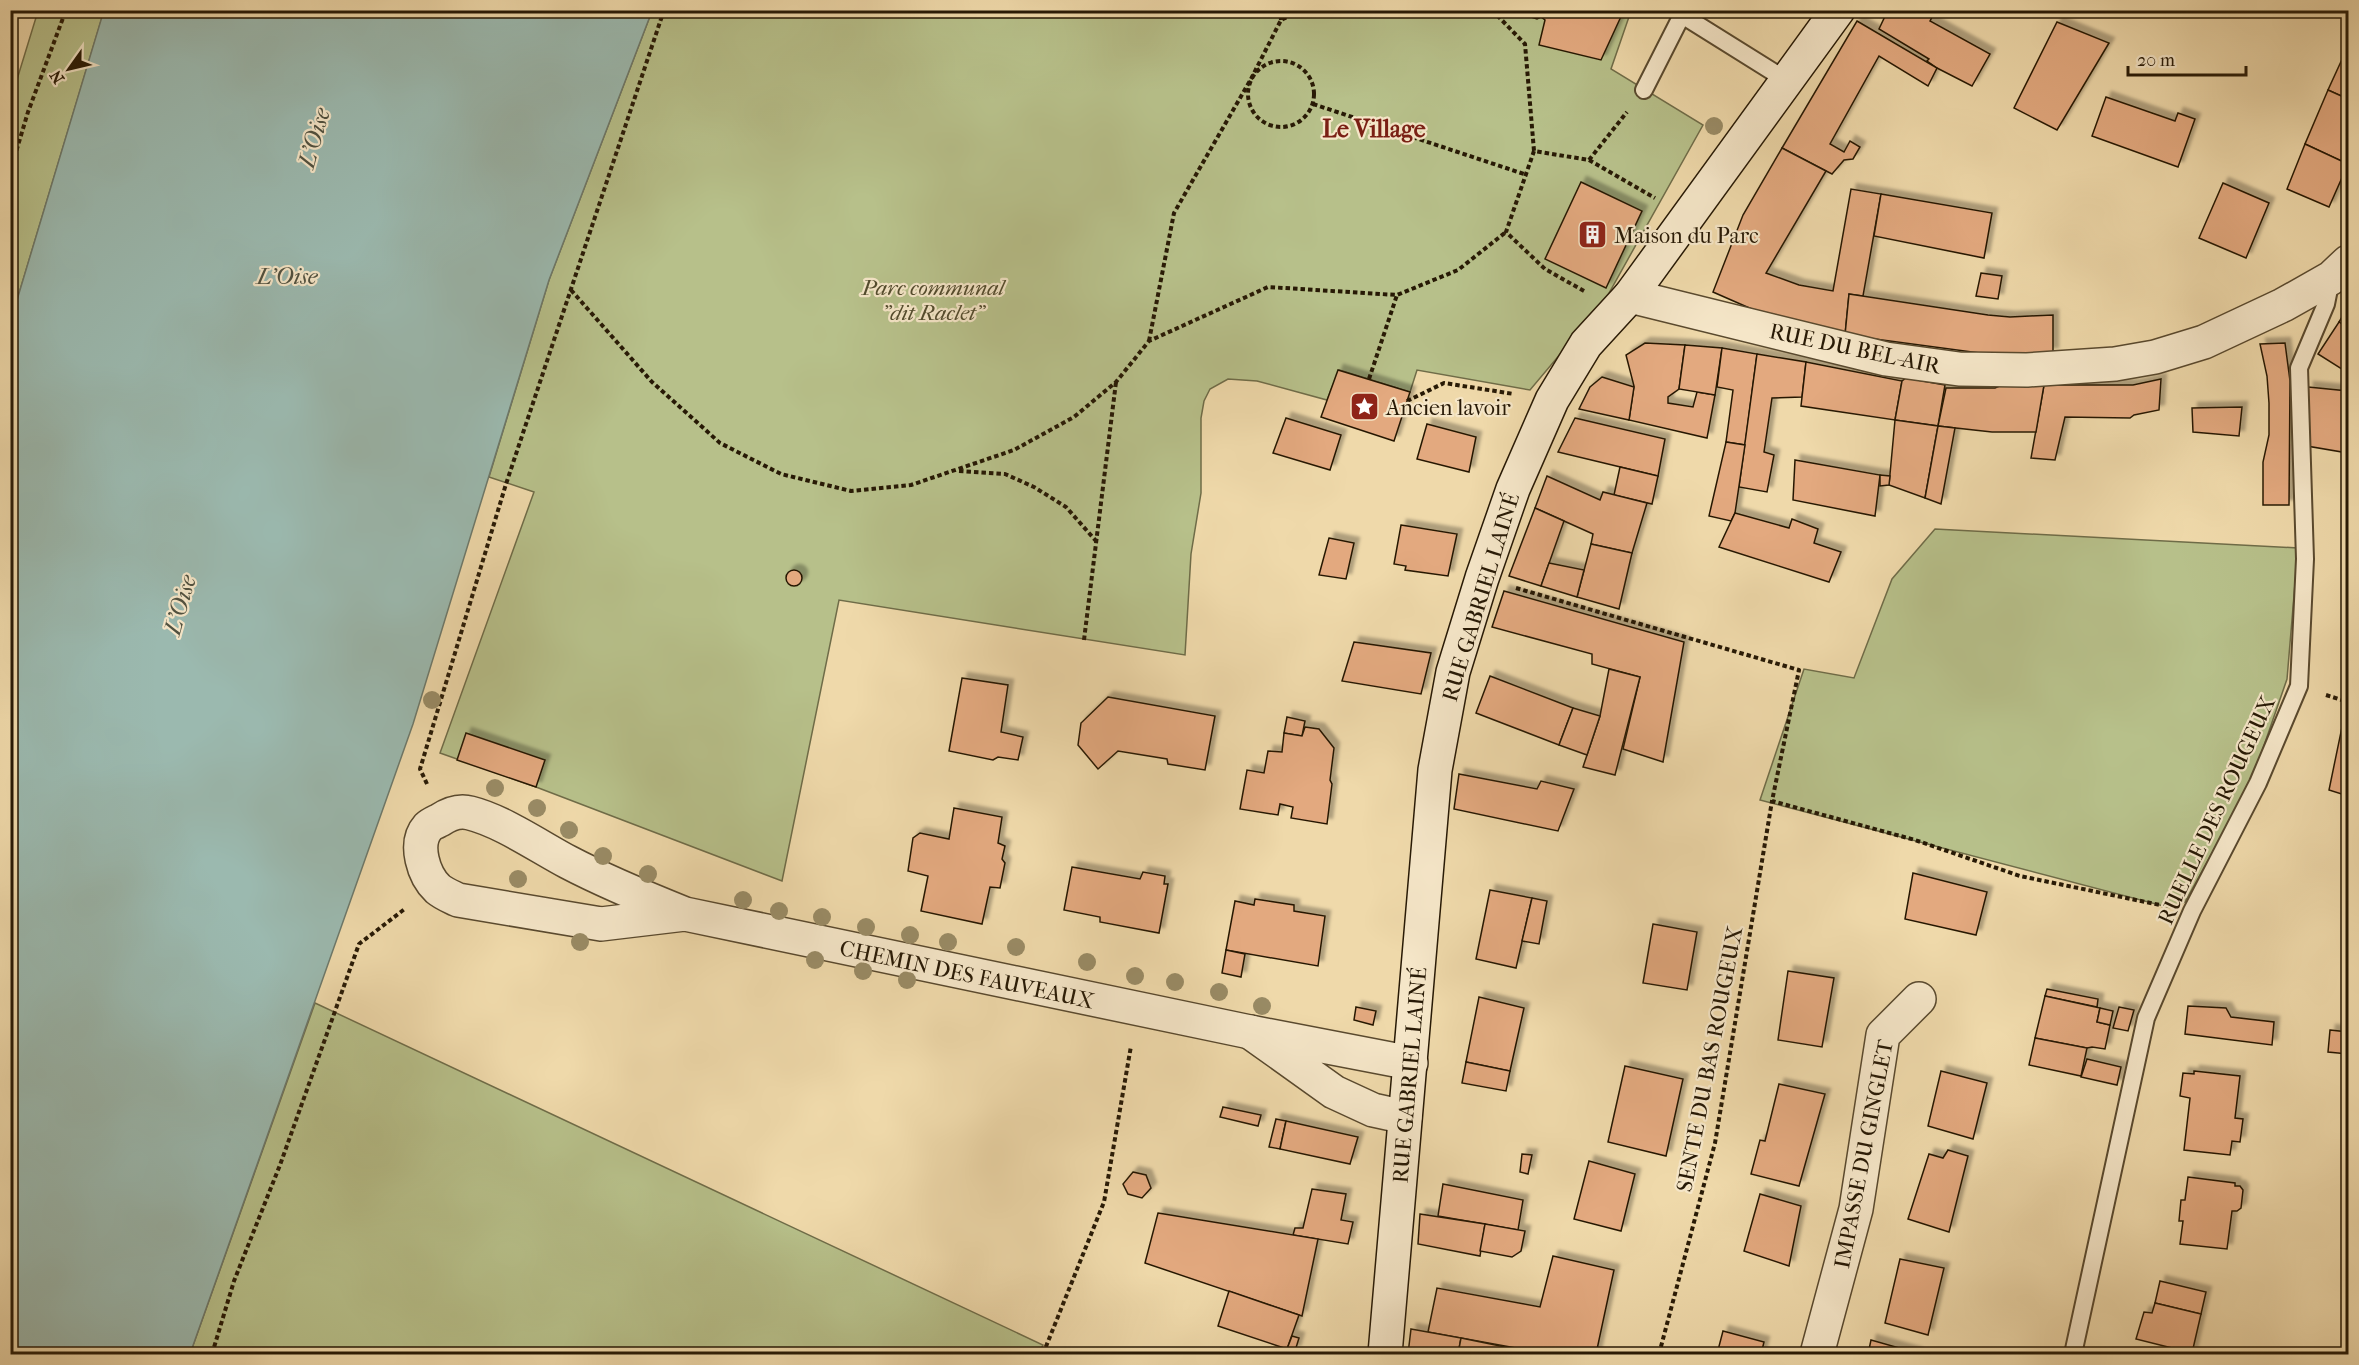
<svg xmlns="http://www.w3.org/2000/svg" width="2359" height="1365" viewBox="0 0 2359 1365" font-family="'IM FELL French Canon',serif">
<defs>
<filter id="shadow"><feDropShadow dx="5.5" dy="-5.5" stdDeviation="1.5" flood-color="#0004"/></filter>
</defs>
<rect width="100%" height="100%" fill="#efd9aa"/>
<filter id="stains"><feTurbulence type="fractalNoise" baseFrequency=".00333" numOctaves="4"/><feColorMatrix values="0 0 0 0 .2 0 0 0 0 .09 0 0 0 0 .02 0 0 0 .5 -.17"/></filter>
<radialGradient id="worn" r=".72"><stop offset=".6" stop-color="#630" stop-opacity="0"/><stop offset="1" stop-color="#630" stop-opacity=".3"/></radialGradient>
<g fill="#b7c08a" stroke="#6f6c48" stroke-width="1.5">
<path d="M 38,11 L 104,11 L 11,320 L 11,99 Z"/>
<path d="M 652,11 L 1631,11 L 1611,69 L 1703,125 L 1604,302 L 1530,390 L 1417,370 L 1410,392 L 1339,370 L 1327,400 L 1257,381 L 1228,379 L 1210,389 L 1204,401 L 1201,418 L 1201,493 L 1191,554 L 1185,655 L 839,600 L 782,881 L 536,787 L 440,753 L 534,492 L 489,477 L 549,280 Z"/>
<path d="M 1935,529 L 2298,548 L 2287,679 L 2251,783 L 2185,902 L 2171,908 L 1760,800 L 1804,669 L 1854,678 L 1892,579 Z"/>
<path d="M 315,1003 L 1043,1345 L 1038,1354 L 190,1354 Z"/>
</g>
<path fill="#9bb9af" stroke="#6d796b" stroke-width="1.5" d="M 104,10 L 652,11 L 549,280 L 413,724 L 190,1354 L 11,1354 L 11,320 Z"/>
<g fill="#e3a97f" stroke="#271905" stroke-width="1.5" filter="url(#shadow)">
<path d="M 1517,10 L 1543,10 L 1560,15 L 1561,10 L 1624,10 L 1601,60 L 1539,45 L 1545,20 L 1541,17 L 1537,19 L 1528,16 Z"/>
<path d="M 1888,10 L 1936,10 L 1930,21 L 1990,54 L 1972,86 L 1937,68 L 1927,61 L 1929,59 L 1879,29 Z"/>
<path d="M 1857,21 L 1937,68 L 1928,86 L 1879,56 L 1830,144 L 1844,152 L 1850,141 L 1860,147 L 1853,159 L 1844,160 L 1832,174 L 1782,148 Z"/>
<path d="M 2057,22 L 2109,43 L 2057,130 L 2014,108 Z"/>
<path d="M 2344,55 L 2348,57 L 2348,99 L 2328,90 Z"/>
<path d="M 2328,90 L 2348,99 L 2348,164 L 2305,144 Z"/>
<path d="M 2106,97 L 2175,121 L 2178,113 L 2195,119 L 2178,167 L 2092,136 Z"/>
<path d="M 2305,144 L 2348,164 L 2329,207 L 2287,189 Z"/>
<path d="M 1782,148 L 1826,171 L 1766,273 L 1799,285 L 1833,291 L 1851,189 L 1881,194 L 1863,296 L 1849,294 L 1845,335 L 1754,310 L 1713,292 L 1743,215 Z"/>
<path d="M 1581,182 L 1642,211 L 1606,288 L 1545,259 Z"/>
<path d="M 2223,183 L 2269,203 L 2246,258 L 2199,238 Z"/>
<path d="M 1881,194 L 1992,213 L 1984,258 L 1874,236 Z"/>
<path d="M 1981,273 L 2002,276 L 1998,299 L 1976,296 Z"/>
<path d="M 1849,294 L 1988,315 L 2010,317 L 2053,315 L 2053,353 L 1987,354 L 1845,335 Z"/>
<path d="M 2348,307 L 2348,328 L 2339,322 Z"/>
<path d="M 2339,322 L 2348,328 L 2348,373 L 2318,354 Z"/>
<path d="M 1645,343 L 1685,345 L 1679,389 L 1668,397 L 1668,403 L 1693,407 L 1697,392 L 1715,395 L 1707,438 L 1629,420 L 1634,386 L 1626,355 Z"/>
<path d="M 2285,343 L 2290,381 L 2289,505 L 2263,505 L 2263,462 L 2269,435 L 2269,403 L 2267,376 L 2260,344 Z"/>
<path d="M 1685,345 L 1722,348 L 1715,395 L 1679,389 Z"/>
<path d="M 1722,348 L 1757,354 L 1745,445 L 1726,442 L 1733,390 L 1717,387 Z"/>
<path d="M 1757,354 L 1806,362 L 1802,397 L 1772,398 L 1764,452 L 1774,455 L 1767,492 L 1739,487 Z"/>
<path d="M 1806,362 L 1902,381 L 1895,420 L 1801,406 Z"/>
<path d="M 1338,370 L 1410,392 L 1394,441 L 1321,417 Z"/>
<path d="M 1602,377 L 1634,387 L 1629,420 L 1579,409 L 1590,387 Z"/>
<path d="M 1906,378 L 1945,385 L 1938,426 L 1895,420 L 1902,381 Z"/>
<path d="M 2161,379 L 2159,410 L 2134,415 L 2130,418 L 2065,417 L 2055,460 L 2031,458 L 2044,385 L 2133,385 Z"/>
<path d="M 2002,385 L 2044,385 L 2036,432 L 1992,432 L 1938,426 L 1946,388 L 1995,388 Z"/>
<path d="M 2308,387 L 2348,391 L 2348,453 L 2307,446 Z"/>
<path d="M 2242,407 L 2239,436 L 2193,432 L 2192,408 Z"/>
<path d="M 1286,418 L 1341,435 L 1330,470 L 1273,453 Z"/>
<path d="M 1575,418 L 1665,439 L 1658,476 L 1558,452 Z"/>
<path d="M 1895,420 L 1938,426 L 1925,498 L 1889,485 Z"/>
<path d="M 1427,424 L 1476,437 L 1469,472 L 1417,459 Z"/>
<path d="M 1938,426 L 1955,428 L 1941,504 L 1925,498 Z"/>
<path d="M 1726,442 L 1745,445 L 1735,513 L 1731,521 L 1709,516 Z"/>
<path d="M 1795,460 L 1880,475 L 1875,516 L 1793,500 Z"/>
<path d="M 1620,467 L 1658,476 L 1652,504 L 1614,495 Z"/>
<path d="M 1880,475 L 1890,476 L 1889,485 L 1880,486 Z"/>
<path d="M 1547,476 L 1600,500 L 1603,492 L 1647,503 L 1632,553 L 1591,544 L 1593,534 L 1535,508 Z"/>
<path d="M 1535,508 L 1564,521 L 1541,586 L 1509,576 Z"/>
<path d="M 1735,513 L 1789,528 L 1792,519 L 1818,529 L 1814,543 L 1841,552 L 1829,582 L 1719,547 Z"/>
<path d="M 1401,525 L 1457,534 L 1448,576 L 1405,570 L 1406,566 L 1394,564 Z"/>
<path d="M 1329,538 L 1354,543 L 1346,579 L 1319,575 Z"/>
<path d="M 1591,544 L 1632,553 L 1619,609 L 1577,597 Z"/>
<path d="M 1549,563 L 1584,570 L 1577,597 L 1541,586 Z"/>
<circle cx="794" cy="578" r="8"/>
<path d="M 1504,591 L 1684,642 L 1663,762 L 1623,749 L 1640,677 L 1592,664 L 1592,654 L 1492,627 Z"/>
<path d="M 1354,642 L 1431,653 L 1421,694 L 1342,681 Z"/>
<path d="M 1609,669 L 1640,677 L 1615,775 L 1583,767 L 1600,716 Z"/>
<path d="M 1490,676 L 1573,708 L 1559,745 L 1476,713 Z"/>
<path d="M 962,678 L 1008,685 L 1001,732 L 1023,737 L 1018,760 L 998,757 L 993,760 L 949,751 Z"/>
<path d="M 1108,697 L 1215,716 L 1205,770 L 1168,764 L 1167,759 L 1118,751 L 1098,769 L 1078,745 L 1081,723 Z"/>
<path d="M 1573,708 L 1600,716 L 1587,755 L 1559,745 Z"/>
<path d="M 1287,717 L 1305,721 L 1302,736 L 1284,733 Z"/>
<path d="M 1305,727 L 1319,729 L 1334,748 L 1330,780 L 1332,784 L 1327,824 L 1291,818 L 1293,807 L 1280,804 L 1278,815 L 1240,809 L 1247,770 L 1264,773 L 1268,751 L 1282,752 L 1284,733 L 1302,736 Z"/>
<path d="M 2342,727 L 2348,730 L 2348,796 L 2329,790 Z"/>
<path d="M 466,733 L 545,760 L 536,787 L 457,760 Z"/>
<path d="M 1459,774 L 1537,789 L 1541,781 L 1574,789 L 1558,831 L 1454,809 Z"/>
<path d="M 954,808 L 1002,817 L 998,843 L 1005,846 L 1002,859 L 1005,863 L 1000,888 L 990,887 L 982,924 L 921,911 L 928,876 L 908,871 L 913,838 L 920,833 L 949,839 Z"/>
<path d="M 1072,867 L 1140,879 L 1143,872 L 1165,876 L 1164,884 L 1168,884 L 1159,933 L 1100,922 L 1100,917 L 1064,910 Z"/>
<path d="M 1913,873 L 1987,892 L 1976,935 L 1905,919 Z"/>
<path d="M 1490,890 L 1532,898 L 1516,968 L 1476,959 Z"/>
<path d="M 1532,898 L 1547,901 L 1539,944 L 1522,941 Z"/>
<path d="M 1255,899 L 1294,905 L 1294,911 L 1325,916 L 1318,966 L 1226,950 L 1235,901 L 1254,905 Z"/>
<path d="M 1653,924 L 1697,932 L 1687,990 L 1643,983 Z"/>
<path d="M 1226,950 L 1245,954 L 1241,977 L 1222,973 Z"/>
<path d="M 1788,971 L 1834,978 L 1822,1047 L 1778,1040 Z"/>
<path d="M 2047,989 L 2098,999 L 2097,1007 L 2045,996 Z"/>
<path d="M 2045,996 L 2100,1008 L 2097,1022 L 2110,1025 L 2105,1049 L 2092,1047 L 2087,1048 L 2035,1038 Z"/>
<path d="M 1479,997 L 1524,1008 L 1510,1071 L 1466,1062 Z"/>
<path d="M 2188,1006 L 2226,1008 L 2231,1017 L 2274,1022 L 2272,1045 L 2185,1034 Z"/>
<path d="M 1356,1007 L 1376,1011 L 1373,1025 L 1354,1020 Z"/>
<path d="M 2119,1007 L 2134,1010 L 2128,1031 L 2113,1028 Z"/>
<path d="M 2100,1008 L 2113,1011 L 2110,1025 L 2097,1022 Z"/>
<path d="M 2330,1030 L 2348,1032 L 2348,1054 L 2328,1052 Z"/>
<path d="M 2035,1038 L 2087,1048 L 2081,1076 L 2029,1065 Z"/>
<path d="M 2087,1059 L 2121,1067 L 2117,1085 L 2081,1077 Z"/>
<path d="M 1466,1062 L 1510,1071 L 1506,1091 L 1462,1083 Z"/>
<path d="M 1625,1066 L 1683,1079 L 1666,1156 L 1608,1142 Z"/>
<path d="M 1941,1071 L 1987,1083 L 1973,1139 L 1928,1126 Z"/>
<path d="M 2194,1071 L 2240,1076 L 2235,1118 L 2243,1119 L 2240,1142 L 2232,1141 L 2230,1155 L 2184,1150 L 2190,1098 L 2180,1096 L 2183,1073 L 2194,1074 Z"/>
<path d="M 1779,1084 L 1825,1094 L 1799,1186 L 1751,1174 L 1760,1140 L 1765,1141 Z"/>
<path d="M 1223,1107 L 1261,1115 L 1258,1126 L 1220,1117 Z"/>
<path d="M 1276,1119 L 1286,1121 L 1280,1149 L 1269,1147 Z"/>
<path d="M 1286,1121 L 1358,1137 L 1350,1164 L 1280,1149 Z"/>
<path d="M 1948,1150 L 1968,1156 L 1949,1232 L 1908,1219 L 1929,1154 L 1943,1158 Z"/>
<path d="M 1522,1154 L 1532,1155 L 1528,1174 L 1520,1172 Z"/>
<path d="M 1589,1161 L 1635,1174 L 1621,1231 L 1574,1219 Z"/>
<path d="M 1133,1172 L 1146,1175 L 1151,1188 L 1142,1198 L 1128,1194 L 1123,1184 Z"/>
<path d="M 2188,1177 L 2235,1183 L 2235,1186 L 2240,1186 L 2243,1190 L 2241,1208 L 2237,1211 L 2232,1211 L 2227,1249 L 2180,1244 L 2183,1221 L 2179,1221 L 2181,1200 L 2185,1200 Z"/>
<path d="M 1443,1184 L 1523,1200 L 1518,1230 L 1438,1216 Z"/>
<path d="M 1312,1189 L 1346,1194 L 1341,1220 L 1353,1222 L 1348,1244 L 1293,1235 L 1295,1228 L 1303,1228 Z"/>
<path d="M 1760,1194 L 1801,1206 L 1789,1266 L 1744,1251 Z"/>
<path d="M 1158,1213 L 1318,1239 L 1302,1316 L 1145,1263 Z"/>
<path d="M 1420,1214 L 1485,1224 L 1480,1256 L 1418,1244 Z"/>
<path d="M 1485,1224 L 1525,1231 L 1521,1251 L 1512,1257 L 1480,1251 Z"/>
<path d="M 1553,1256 L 1614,1270 L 1596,1354 L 1549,1354 L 1428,1332 L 1437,1288 L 1540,1307 Z"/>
<path d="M 1900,1259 L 1944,1268 L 1928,1335 L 1885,1323 Z"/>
<path d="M 2160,1281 L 2206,1292 L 2201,1314 L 2155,1303 Z"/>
<path d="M 1229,1291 L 1299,1315 L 1287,1349 L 1218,1326 Z"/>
<path d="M 2155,1303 L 2201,1314 L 2192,1353 L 2136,1339 L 2144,1312 L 2152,1313 Z"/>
<path d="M 1411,1329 L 1461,1338 L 1458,1354 L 1408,1354 Z"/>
<path d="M 1723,1331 L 1764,1342 L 1761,1354 L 1717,1354 Z"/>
<path d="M 1292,1336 L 1299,1338 L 1295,1351 L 1287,1349 Z"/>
<path d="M 1461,1338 L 1510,1348 L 1508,1354 L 1458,1354 Z"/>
<path d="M 1871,1340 L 1917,1353 L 1917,1354 L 1868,1354 Z"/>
<path d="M 1514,1348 L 1549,1354 L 1513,1354 Z"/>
</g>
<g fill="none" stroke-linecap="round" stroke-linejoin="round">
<defs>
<g id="lane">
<path d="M 1644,90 L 1682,15 L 1786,80"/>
<path d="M 2073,1354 L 2146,1018 L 2192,911 L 2258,783 L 2299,686 L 2305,559 L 2299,368 L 2326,304 L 2331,279"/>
</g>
<g id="street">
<path d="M 1630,296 L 1886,359 L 1959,369 L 2027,370 L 2115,364 L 2155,357 L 2204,342 L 2283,305 L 2331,278 L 2348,262"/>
<path d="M 685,914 L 601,924 L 458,900 C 452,897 444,894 438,889 C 424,876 413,844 428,827 C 431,824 436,822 440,820 C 449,814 459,810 470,813 C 502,821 538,846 568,862 C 606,882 645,898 685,914 L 1250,1032"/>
<path d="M 1405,1117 L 1373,1110 L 1334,1092 L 1250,1032 L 1411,1063"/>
<path d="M 1817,1354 L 1856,1209 L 1883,1035 L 1919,999"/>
</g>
<path id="secondary" d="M 1385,1354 L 1435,770 L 1453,672 L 1482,578 L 1513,489 L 1552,400 L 1586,344 L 1630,296 L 1838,10"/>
</defs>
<use href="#lane" stroke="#59492e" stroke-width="20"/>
<use href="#street" stroke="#59492e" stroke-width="36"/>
<use href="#secondary" stroke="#271905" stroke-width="36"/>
<g stroke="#271905" stroke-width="4" stroke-dasharray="4.5 3" stroke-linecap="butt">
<path d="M 1280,10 L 1281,20"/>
<path d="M 1492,10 L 1525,44 L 1534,151"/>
<circle cx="1281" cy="94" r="33"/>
<path d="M 1313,104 L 1527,175"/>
<path d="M 1589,160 L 1627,112"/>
<path d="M 10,172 L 28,112 L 66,10"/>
<path d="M 571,290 L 652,382 L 720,443 L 781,474 L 851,491 L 911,485 L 1014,450 L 1074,417 L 1116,382 L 1149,341 L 1268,287 L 1397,295 L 1458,270 L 1506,232"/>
<path d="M 1584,291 L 1545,269 L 1506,232 L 1534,151 L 1589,160 L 1655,198"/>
<path d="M 1149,341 L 1174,213 L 1251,79 L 1281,20 L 1302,10"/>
<path d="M 1369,379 L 1397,295"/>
<path d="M 1407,401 L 1444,383 L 1514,394"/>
<path d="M 959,471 L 1005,474 L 1034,487 L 1066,507 L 1096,541"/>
<path d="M 1516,588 L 1799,670 L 1772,801 L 1915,840 L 2020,876 L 2165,906"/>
<path d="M 1084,640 L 1116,382"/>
<path d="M 2326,695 L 2348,702"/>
<path d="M 427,784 L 420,769 L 506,484 L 664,10"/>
<path d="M 212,1354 L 234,1281 L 280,1165 L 359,944 L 406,908"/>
<path d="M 1043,1354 L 1104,1202 L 1131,1046"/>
<path d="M 1659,1354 L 1715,1143 L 1772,801"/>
</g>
<use href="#lane" stroke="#f5e6c8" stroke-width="16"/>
<use href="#street" stroke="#f5e6c8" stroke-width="33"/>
<use href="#secondary" stroke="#f5e6c8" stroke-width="33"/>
</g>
<g fill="#998b65">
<circle cx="1714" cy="126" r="9"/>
<circle cx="432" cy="700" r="9"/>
<circle cx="495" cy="788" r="9"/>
<circle cx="537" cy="808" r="9"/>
<circle cx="569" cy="830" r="9"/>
<circle cx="603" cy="856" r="9"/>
<circle cx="648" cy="874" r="9"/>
<circle cx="518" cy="879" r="9"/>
<circle cx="743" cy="900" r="9"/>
<circle cx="779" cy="911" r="9"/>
<circle cx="822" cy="917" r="9"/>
<circle cx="866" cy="927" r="9"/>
<circle cx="910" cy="935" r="9"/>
<circle cx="580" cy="942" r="9"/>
<circle cx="948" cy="942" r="9"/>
<circle cx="1016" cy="947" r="9"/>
<circle cx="815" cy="960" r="9"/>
<circle cx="1087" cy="962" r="9"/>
<circle cx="863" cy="971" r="9"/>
<circle cx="1135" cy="976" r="9"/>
<circle cx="907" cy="980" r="9"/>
<circle cx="1175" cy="982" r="9"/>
<circle cx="1219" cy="992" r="9"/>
<circle cx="1262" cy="1006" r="9"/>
</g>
<defs>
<symbol id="building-square" viewBox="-11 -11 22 22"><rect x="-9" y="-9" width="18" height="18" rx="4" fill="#8f2418" stroke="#f5e6c8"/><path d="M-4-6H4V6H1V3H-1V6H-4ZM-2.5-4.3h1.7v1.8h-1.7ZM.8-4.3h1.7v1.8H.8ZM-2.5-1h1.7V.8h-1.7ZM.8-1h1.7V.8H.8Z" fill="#fff"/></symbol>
<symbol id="sight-square" viewBox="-11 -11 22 22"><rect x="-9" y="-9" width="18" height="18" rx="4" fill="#8f2418" stroke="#f5e6c8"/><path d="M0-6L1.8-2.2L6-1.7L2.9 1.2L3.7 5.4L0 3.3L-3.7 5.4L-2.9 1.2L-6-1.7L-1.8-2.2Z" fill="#fff"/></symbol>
</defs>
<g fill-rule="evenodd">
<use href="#building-square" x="1576" y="218" width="33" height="33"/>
<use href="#sight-square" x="1348" y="390" width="33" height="33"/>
</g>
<g text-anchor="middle" stroke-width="4.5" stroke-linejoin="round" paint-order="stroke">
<g font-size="22" fill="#271905" stroke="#f5e6c8" text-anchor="start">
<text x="1614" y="243">Maison du Parc</text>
<text x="1386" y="415">Ancien lavoir</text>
</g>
<g font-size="22" font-style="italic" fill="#524b2d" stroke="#f5e6c8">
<text x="933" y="295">Parc communal<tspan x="933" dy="25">"dit Raclet"</tspan></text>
</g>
<g font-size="22" fill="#271905" stroke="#f5e6c8">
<text transform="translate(1855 348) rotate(12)" y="8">RUE DU BEL-AIR</text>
<text transform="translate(1480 597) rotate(-73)" y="8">RUE GABRIEL LAINÉ</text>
<text transform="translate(2216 810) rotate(-65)" y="8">RUELLE DES ROUGEUX</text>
<text transform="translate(967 974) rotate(12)" y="8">CHEMIN DES FAUVEAUX</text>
<text transform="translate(1709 1059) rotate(-79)" y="8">SENTE DU BAS ROUGEUX</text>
<text transform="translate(1409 1075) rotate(-85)" y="8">RUE GABRIEL LAINÉ</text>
<text transform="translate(1863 1154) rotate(-79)" y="8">IMPASSE DU GINGLET</text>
</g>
<g font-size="24" font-weight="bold" fill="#7a1f14" stroke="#f5e6c8">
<text x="1374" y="137">Le Village</text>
</g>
<g font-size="24" font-style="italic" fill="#505140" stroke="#f5e6c8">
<text transform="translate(314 138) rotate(-74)" y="8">L'Oise</text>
<text x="287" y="284">L’Oise</text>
<text transform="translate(180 605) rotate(-74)" y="8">L'Oise</text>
</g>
</g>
<rect width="2359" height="1365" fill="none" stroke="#efd9aa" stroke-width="36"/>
<rect x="12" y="12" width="2335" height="1341" fill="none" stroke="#271905" stroke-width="3"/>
<rect x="18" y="18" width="2323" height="1329" fill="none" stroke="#271905" stroke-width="1.5"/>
<g transform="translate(69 69) rotate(236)" stroke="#f5e6c8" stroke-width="4.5" paint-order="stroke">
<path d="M0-4.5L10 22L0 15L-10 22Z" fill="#271905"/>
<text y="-9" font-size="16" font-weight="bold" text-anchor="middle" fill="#271905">N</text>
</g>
<path d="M2128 66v9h118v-9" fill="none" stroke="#271905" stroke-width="3"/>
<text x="2137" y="66" font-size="18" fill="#271905" stroke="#f5e6c8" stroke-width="4.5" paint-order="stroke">20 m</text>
<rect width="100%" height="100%" filter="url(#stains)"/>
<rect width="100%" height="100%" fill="url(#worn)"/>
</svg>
